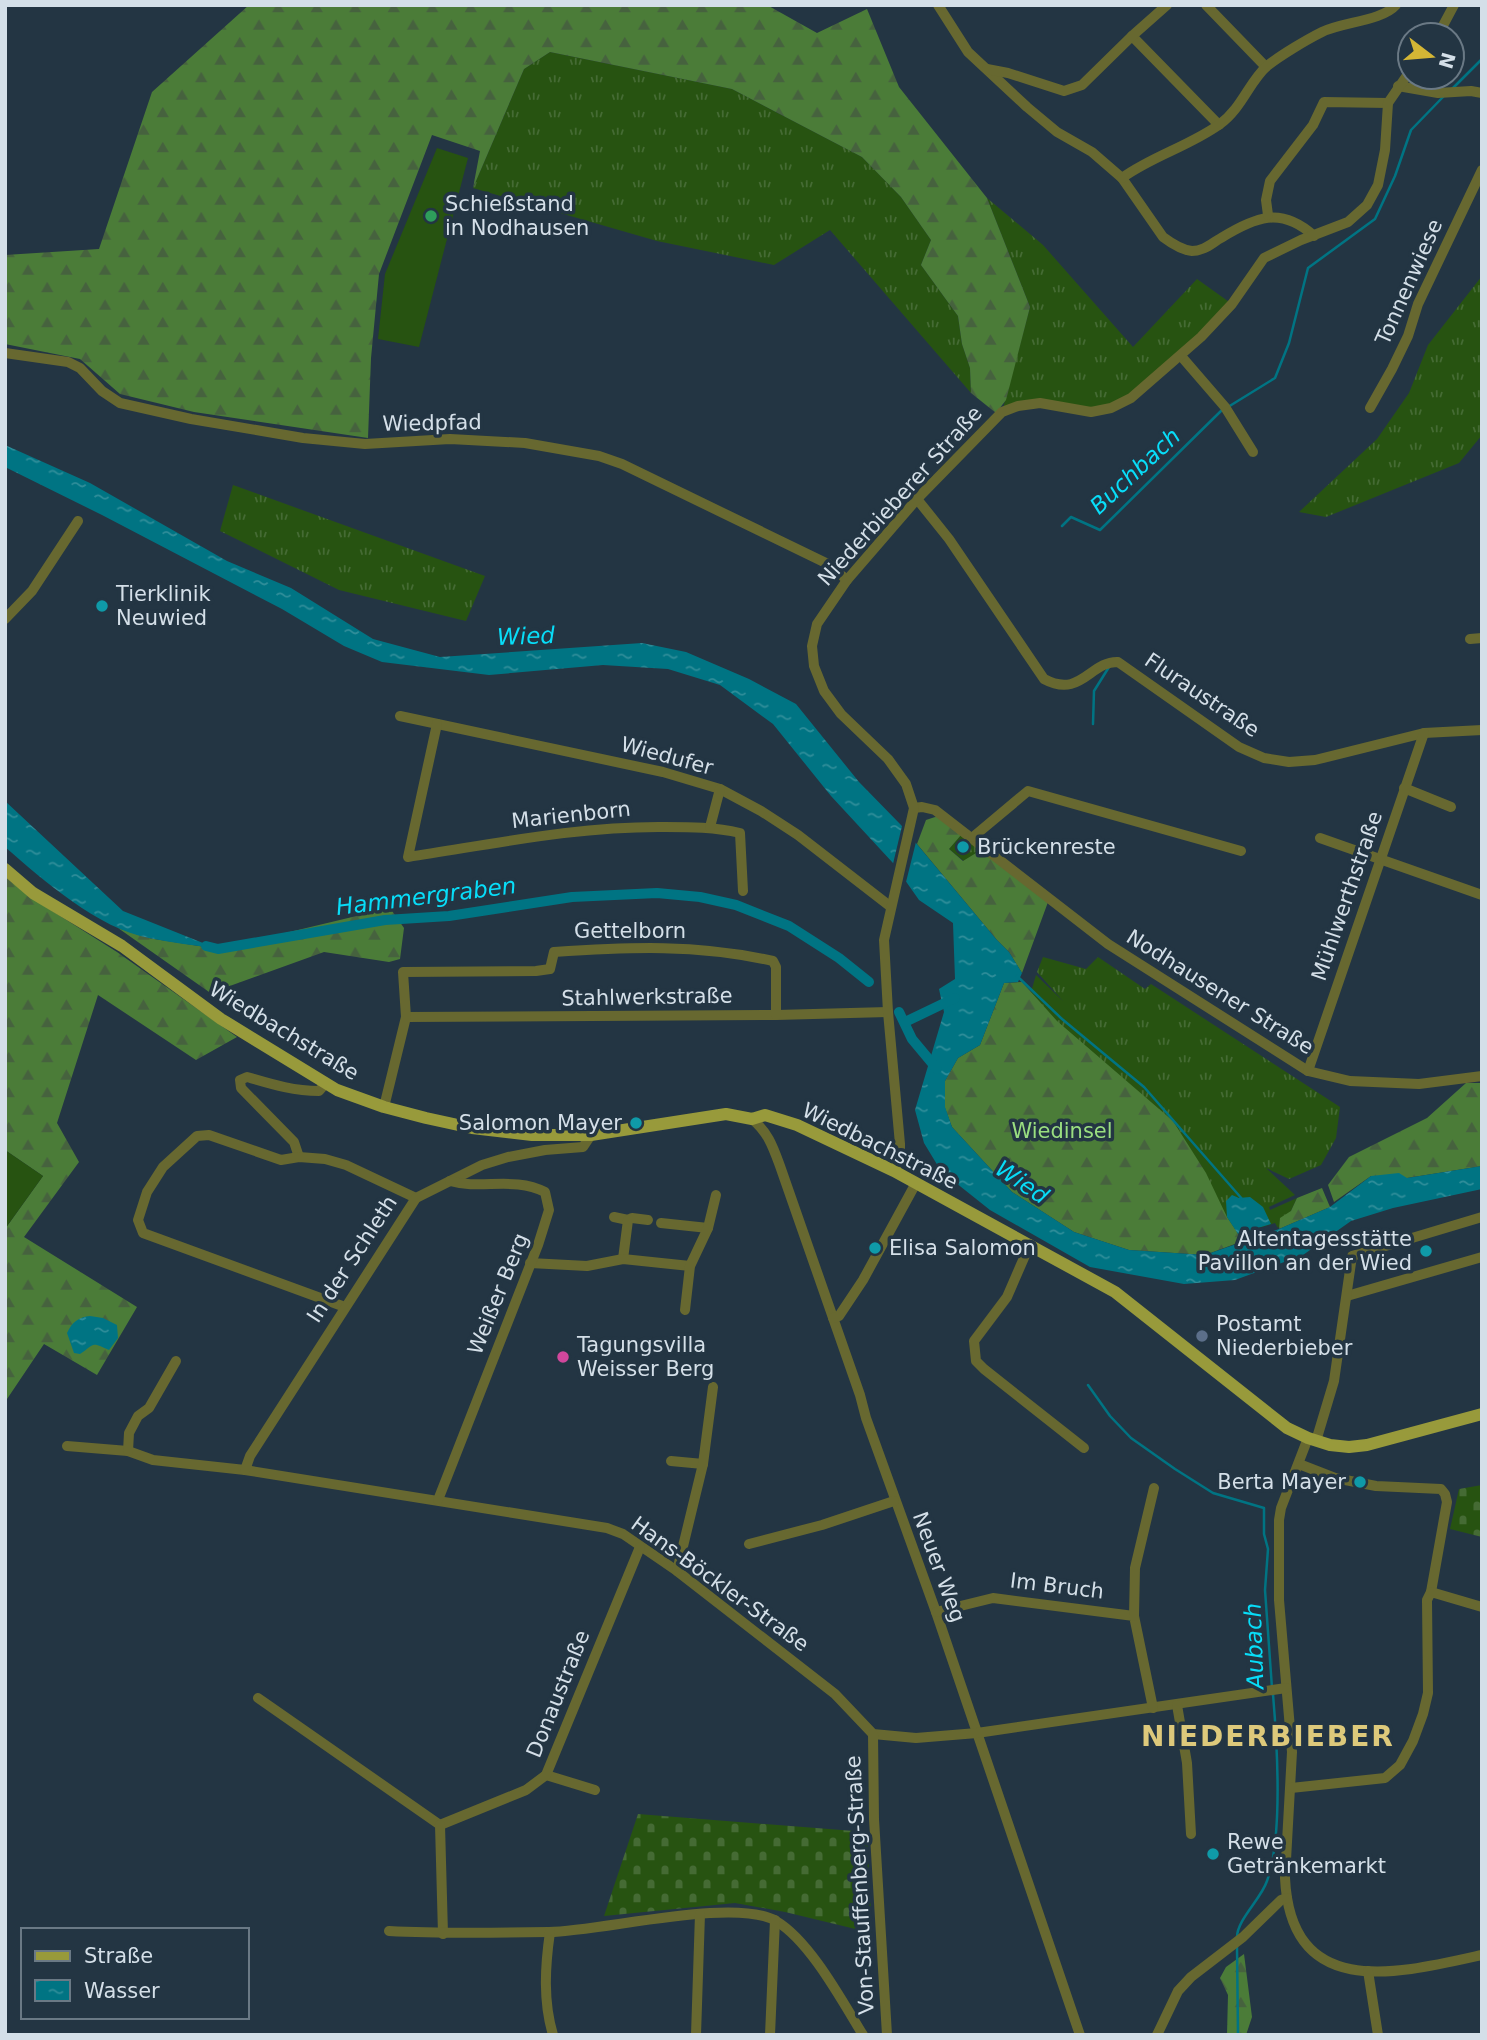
<svg xmlns="http://www.w3.org/2000/svg" width="1487" height="2040" viewBox="0 0 1487 2040" font-family="'DejaVu Sans',sans-serif">
<defs>
<pattern id="grass-tufts" width="24" height="20" patternUnits="userSpaceOnUse" patternTransform="scale(1.75)"><rect width="24" height="20" fill="#275311"/><path d="M3 7l-1-3M5 7V3M7 7l1-3M15 17l-1-3M17 17v-4M19 17l1-3" fill="none" stroke="#456b34"/></pattern>
<pattern id="forest-firs" width="22" height="20" patternUnits="userSpaceOnUse" patternTransform="scale(1.75)"><rect width="22" height="20" fill="#4b7c38"/><path d="M5 1l3.5 6h-7zM16 11l3.5 6h-7z" fill="#46623e"/></pattern>
<pattern id="cemetery-stones" width="16" height="16" patternUnits="userSpaceOnUse" patternTransform="scale(1.75)"><rect width="16" height="16" fill="#275311"/><path d="M2 7V4a2 2 0 0 1 4 0v3zM10 15v-3a2 2 0 0 1 4 0v3z" fill="#456b34"/></pattern>
<pattern id="water-ripples" width="26" height="14" patternUnits="userSpaceOnUse" patternTransform="scale(1.75)"><rect width="26" height="14" fill="#007483"/><path d="M2 4q2-2 4 0t4 0M15 11q2-2 4 0t4 0" fill="none" stroke="#308e9a"/></pattern>
</defs>
<rect width="100%" height="100%" fill="#233543"/>
<g fill="url(#grass-tufts)">
<path d="M 550,52 L 732,89 L 862,157 L 901,197 L 931,240 L 921,265 L 958,316 L 962,344 L 970,368 L 971,393 L 830,230 L 774,265 L 657,241 L 473,188 L 524,69 Z"/>
<path d="M 987,198 L 1043,245 L 1133,347 L 1197,279 L 1232,304 L 1131,398 L 1091,412 L 1040,403 L 1002,412 L 1030,307 Z"/>
<path d="M 1482,276 L 1482,435 L 1459,463 L 1326,517 L 1299,512 L 1377,439 L 1409,393 L 1428,345 Z"/>
<path d="M 233,485 L 485,576 L 466,621 L 339,590 L 220,531 Z"/>
<path d="M 961,835 L 981,850 L 964,861 L 949,849 Z"/>
<path d="M 1043,957 L 1086,969 L 1098,957 L 1145,989 L 1151,984 L 1340,1107 L 1336,1138 L 1321,1165 L 1289,1179 L 1266,1168 L 1295,1195 L 1269,1207 L 1270,1210 L 1297,1198 L 1291,1211 L 1278,1228 L 1275,1223 L 1238,1234 L 1134,1090 L 1099,1058 L 1013,1055 L 1036,998 L 1031,992 L 1036,975 L 1063,1001 L 1037,972 Z"/>
</g>
<g fill="url(#forest-firs)">
<path d="M 249,5 L 767,5 L 817,33 L 867,9 L 899,87 L 987,198 L 1030,307 L 1006,400 L 996,413 L 971,393 L 970,368 L 962,344 L 958,316 L 921,265 L 931,240 L 901,197 L 862,157 L 732,89 L 550,52 L 524,69 L 473,188 L 480,151 L 432,135 L 379,274 L 371,358 L 368,438 L 194,412 L 120,394 L 80,359 L 5,344 L 5,255 L 99,249 L 152,92 Z"/>
<path d="M 938,816 L 961,835 L 949,849 L 963,861 L 981,850 L 1048,902 L 1022,973 L 1009,952 L 996,939 L 917,844 L 926,820 Z"/>
<path d="M 5,877 L 30,897 L 117,952 L 237,1037 L 196,1060 L 98,995 L 57,1123 L 79,1162 L 24,1237 L 137,1307 L 97,1375 L 44,1344 L 5,1402 L 5,1229 L 43,1176 L 5,1150 Z"/>
<path d="M 390,908 L 404,928 L 400,959 L 389,962 L 324,952 L 227,987 L 225,1000 L 219,999 L 118,928 L 148,938 L 218,949 Z"/>
<path d="M 1022,982 L 1057,1021 L 1173,1121 L 1206,1173 L 1227,1217 L 1243,1241 L 1205,1255 L 1129,1250 L 1074,1232 L 1012,1192 L 952,1127 L 945,1108 L 945,1081 L 958,1058 L 980,1045 L 1004,983 Z"/>
<path d="M 1466,1083 L 1482,1083 L 1482,1166 L 1407,1178 L 1371,1176 L 1334,1202 L 1328,1185 L 1349,1157 L 1427,1118 Z"/>
<path d="M 1322,1188 L 1330,1207 L 1279,1229 L 1280,1218 L 1291,1211 L 1297,1198 Z"/>
<path d="M 1244,1954 L 1252,2017 L 1246,2035 L 1227,2035 L 1228,1995 L 1220,1978 L 1226,1967 Z"/>
</g>
<g fill="url(#cemetery-stones)">
<path d="M 1482,1485 L 1482,1537 L 1450,1529 L 1459,1489 Z"/>
<path d="M 638,1814 L 867,1832 L 872,1933 L 785,1912 L 735,1903 L 604,1916 Z"/>
</g>
<g fill="#275311">
<path d="M 437,148 L 468,158 L 419,347 L 378,339 L 385,274 Z"/>
<path d="M 5,1150 L 43,1176 L 5,1229 Z"/>
</g>
<g fill="url(#water-ripples)">
<path d="M 5,445 L 90,483 L 227,561 L 291,588 L 373,639 L 440,657 L 642,643 L 686,652 L 749,679 L 796,704 L 859,782 L 901,825 L 996,939 L 1009,952 L 1022,973 L 1018,982 L 1004,983 L 980,1045 L 958,1058 L 945,1081 L 945,1107 L 952,1127 L 1012,1192 L 1074,1232 L 1129,1250 L 1205,1255 L 1279,1229 L 1330,1207 L 1371,1176 L 1399,1173 L 1407,1178 L 1482,1166 L 1482,1189 L 1393,1208 L 1351,1221 L 1303,1255 L 1235,1280 L 1184,1284 L 1090,1267 L 990,1210 L 941,1171 L 924,1143 L 915,1110 L 944,1012 L 939,989 L 955,979 L 953,923 L 919,900 L 893,863 L 831,796 L 773,724 L 720,685 L 668,669 L 603,665 L 489,675 L 382,662 L 344,646 L 282,609 L 102,515 L 5,467 Z"/>
<path d="M 5,801 L 123,911 L 218,949 C 195,945 172,943 149,938 C 99,929 43,880 5,847 Z"/>
<path d="M 1232,1195 L 1239,1198 L 1250,1197 L 1263,1207 L 1271,1224 L 1238,1234 L 1227,1217 L 1226,1201 Z"/>
<path d="M 90,1316 L 103,1318 L 117,1325 L 118,1338 L 109,1350 C 90,1341 95,1344 80,1354 L 74,1353 L 67,1333 C 72,1322 79,1317 90,1316 Z"/>
</g>
<path fill="#233543" d="M 903,822 L 917,838 L 905,886 L 892,868 Z"/>
<g fill="none" stroke-linecap="round" stroke-linejoin="round">
<g stroke="#007483" stroke-width="2.5">
<path d="M 1452,89 L 1482,59"/>
<path d="M 1228,407 L 1275,378 L 1289,343 L 1308,268 L 1375,219 L 1395,176 L 1411,130 L 1443,97"/>
<path d="M 1062,526 L 1071,517 L 1100,530 L 1223,409"/>
<path d="M 1093,724 L 1094,691 L 1109,667"/>
<path d="M 1017,976 L 1062,1019 L 1144,1087 L 1243,1200"/>
<path d="M 1088,1385 L 1110,1416 L 1131,1438 L 1175,1469 L 1213,1493 L 1264,1508 L 1264,1534 L 1268,1549 L 1265,1590 L 1272,1688"/>
<path d="M 1237,1937 C 1237,1920 1261,1899 1267,1881 C 1283,1837 1277,1742 1273,1694"/>
<path d="M 1237,1947 L 1238,2035"/>
</g>
<g stroke="#007483" stroke-width="10">
<path d="M 206,946 L 218,949 L 385,920 L 449,916 L 572,897 L 657,893 L 700,897 L 736,905 L 789,926 L 839,958 L 869,982"/>
<path d="M 899,1012 L 912,1039 L 937,1069"/>
<path d="M 905,1022 L 955,998"/>
</g>
<g stroke="#676830" stroke-width="10">
<path d="M 938,5 L 968,52 L 1027,107 L 1057,132 L 1092,152 L 1122,178 L 1163,237 C 1171,243 1181,250 1192,251 C 1204,251 1212,243 1221,238 C 1255,217 1281,206 1314,236"/>
<path d="M 1206,5 L 1266,67"/>
<path d="M 1438,35 L 1454,5"/>
<path d="M 1132,36 L 1219,125"/>
<path d="M 987,69 L 1008,73 L 1064,91 L 1082,85 L 1132,36 L 1167,5"/>
<path d="M 1398,86 L 1438,93 L 1471,91 L 1482,93"/>
<path d="M 1122,178 C 1152,156 1190,146 1220,124 C 1242,108 1249,82 1267,66 C 1281,55 1306,40 1322,32 C 1342,22 1382,21 1396,5"/>
<path d="M 1268,215 L 1266,200 L 1270,181 L 1313,125 L 1324,102 L 1388,103"/>
<path d="M 5,353 L 68,362 L 80,368 L 102,391 L 120,403 L 191,419 L 303,438 L 365,444 L 450,439 L 525,443 L 599,456 L 622,464 L 828,564 L 847,580"/>
<path d="M 1181,356 L 1225,407 L 1253,452"/>
<path d="M 1370,408 L 1392,369 L 1408,336 L 1418,304 L 1482,170"/>
<path d="M 917,499 L 949,539 L 1044,679 C 1081,699 1090,661 1118,662 L 1239,747 L 1264,758 L 1289,762 L 1315,760 L 1424,733 L 1482,730"/>
<path d="M 5,619 L 32,591 L 78,521"/>
<path d="M 1470,639 L 1482,638"/>
<path d="M 400,716 L 663,772 L 720,789 L 761,811 L 798,835 L 891,907"/>
<path d="M 437,724 L 408,857 C 494,844 578,826 665,827 C 690,827 715,827 740,833 L 743,891"/>
<path d="M 1404,788 L 1451,807"/>
<path d="M 914,808 L 922,807 L 935,810 L 1108,944 L 1308,1071 L 1350,1081 L 1419,1084 L 1482,1076"/>
<path d="M 710,827 L 720,789"/>
<path d="M 973,837 L 1028,791 L 1241,851"/>
<path d="M 1320,838 L 1482,895"/>
<path d="M 406,1017 L 776,1015 L 888,1012"/>
<path d="M 1308,1071 L 1424,733"/>
<path d="M 384,1107 L 406,1017 L 403,972 L 536,971 L 550,969 L 554,952 C 630,947 697,944 773,961 L 776,967 L 776,1015"/>
<path d="M 752,1119 C 768,1132 773,1147 780,1166 L 860,1395 L 866,1418 L 936,1612 L 1080,2035"/>
<path d="M 299,1157 L 294,1142 L 241,1088 L 240,1080 L 247,1077 C 271,1084 293,1091 319,1091 L 326,1083"/>
<path d="M 894,1171 L 900,1158 L 900,1144 L 888,1012 L 884,940 L 914,808 L 906,784 L 888,759 L 841,714 L 824,691 L 814,666 L 812,646 L 817,624 L 847,580 L 917,499 L 1002,412 L 1018,406 L 1040,403 L 1091,412 L 1111,408 L 1131,398 L 1201,337 L 1232,304 L 1264,258 L 1301,240 L 1348,222 L 1367,205 L 1378,185 L 1385,150 L 1388,103 L 1410,71"/>
<path d="M 614,1217 L 628,1220"/>
<path d="M 661,1223 L 708,1228"/>
<path d="M 1030,1244 L 1007,1297 L 974,1341 L 976,1361 L 984,1369 L 1084,1448"/>
<path d="M 623,1259 L 628,1220 L 632,1218 L 648,1220"/>
<path d="M 530,1263 L 587,1266 L 623,1259 L 690,1266"/>
<path d="M 1347,1296 L 1482,1257"/>
<path d="M 345,1307 L 143,1233 L 138,1220 L 147,1192 L 163,1167 L 197,1136 L 209,1135 L 281,1160 L 299,1157 L 325,1159 L 346,1165 L 416,1198"/>
<path d="M 685,1310 L 690,1266 L 708,1228 L 716,1195"/>
<path d="M 833,1318 L 839,1316 L 863,1280 L 916,1183"/>
<path d="M 1308,1438 L 1281,1508 L 1279,1520 L 1279,1600 L 1292,1752 L 1285,1878 C 1291,2001 1397,1974 1482,1955"/>
<path d="M 1316,1441 L 1334,1381 L 1352,1256 L 1482,1217"/>
<path d="M 67,1446 L 128,1451 L 153,1460 L 245,1470 L 607,1528 L 623,1534 L 677,1571 L 835,1694 L 873,1734 L 916,1738 L 977,1733 L 1286,1688"/>
<path d="M 128,1451 L 129,1433 L 138,1416 L 149,1408 L 176,1361"/>
<path d="M 671,1461 L 703,1464"/>
<path d="M 1299,1464 L 1335,1478 L 1376,1486 L 1441,1489 L 1445,1494 L 1447,1502 L 1431,1592"/>
<path d="M 245,1470 L 250,1456 L 416,1198 L 482,1165 L 508,1157 L 545,1150 L 583,1147 L 591,1135"/>
<path d="M 438,1500 L 538,1245 L 549,1210 L 545,1192 C 514,1176 481,1190 450,1181"/>
<path d="M 749,1544 L 822,1525 L 894,1501"/>
<path d="M 677,1571 L 703,1464 L 713,1387"/>
<path d="M 936,1612 L 993,1598 L 1134,1616 L 1153,1708"/>
<path d="M 1134,1616 L 1135,1568 L 1154,1488"/>
<path d="M 258,1698 L 440,1825"/>
<path d="M 1177,1705 L 1187,1763 L 1191,1834"/>
<path d="M 873,1734 L 874,1819 L 887,2035"/>
<path d="M 546,1775 L 595,1790"/>
<path d="M 1291,1788 L 1385,1778 L 1400,1765 L 1413,1741 L 1423,1714 L 1428,1693 L 1427,1600 L 1431,1592 L 1482,1607"/>
<path d="M 440,1825 L 526,1790 L 546,1775 L 640,1547"/>
<path d="M 440,1825 L 443,1934"/>
<path d="M 389,1931 C 442,1934 496,1933 549,1932 C 603,1931 735,1897 776,1921 C 810,1941 842,2001 863,2035"/>
<path d="M 550,1932 C 545,1967 543,2001 553,2035"/>
<path d="M 1368,1971 L 1378,2035"/>
<path d="M 696,2035 L 700,1914"/>
<path d="M 770,2035 L 775,1920"/>
<path d="M 1157,2035 L 1178,1991 L 1191,1977 L 1243,1937 L 1281,1900 L 1287,1898"/>
</g>
<path stroke="#989a3b" stroke-width="12" d="M 5,869 L 33,893 L 122,946 L 221,1019 L 337,1090 L 384,1107 L 426,1118 L 472,1128 L 532,1135 L 591,1135 L 726,1114 L 752,1119 L 765,1115 L 797,1125 L 894,1171 L 1115,1292 L 1287,1428 L 1308,1438 L 1330,1445 L 1349,1447 L 1367,1445 L 1482,1414"/>
</g>
<circle fill="#2e9e5b" stroke="#233543" stroke-width="2.5" cx="431" cy="216" r="7"/>
<g fill="#0f9aa8" stroke="#233543" stroke-width="2.5">
<circle cx="102" cy="606" r="7"/>
<circle cx="963" cy="847" r="7"/>
<circle cx="636" cy="1123" r="7"/>
<circle cx="875" cy="1248" r="7"/>
<circle cx="1426" cy="1251" r="7"/>
<circle cx="1360" cy="1482" r="7"/>
<circle cx="1213" cy="1854" r="7"/>
</g>
<circle fill="#5c6f8a" stroke="#233543" stroke-width="2.5" cx="1202" cy="1336" r="7"/>
<circle fill="#d1479c" stroke="#233543" stroke-width="2.5" cx="563" cy="1357" r="7"/>
<g text-anchor="middle" stroke-width="7" stroke-linejoin="round" paint-order="stroke">
<g font-size="21" fill="#d4dfe8" stroke="#233543" text-anchor="start">
<text x="445" y="211">Schießstand<tspan x="445" dy="24">in Nodhausen</tspan></text>
<text x="116" y="601">Tierklinik<tspan x="116" dy="24">Neuwied</tspan></text>
<text x="977" y="854">Brückenreste</text>
<text x="622" y="1130" text-anchor="end">Salomon Mayer</text>
<text x="1412" y="1246" text-anchor="end">Altentagesstätte<tspan x="1412" dy="24">Pavillon an der Wied</tspan></text>
<text x="889" y="1255">Elisa Salomon</text>
<text x="1216" y="1331">Postamt<tspan x="1216" dy="24">Niederbieber</tspan></text>
<text x="577" y="1352">Tagungsvilla<tspan x="577" dy="24">Weisser Berg</tspan></text>
<text x="1346" y="1489" text-anchor="end">Berta Mayer</text>
<text x="1227" y="1849">Rewe<tspan x="1227" dy="24">Getränkemarkt</tspan></text>
</g>
<g font-size="21" fill="#d4dfe8" stroke="#233543">
<text transform="translate(1409 282) rotate(-66)" y="7">Tonnenwiese</text>
<text transform="translate(432 423) rotate(-1)" y="7">Wiedpfad</text>
<text transform="translate(900 496) rotate(-48)" y="7">Niederbieberer Straße</text>
<text transform="translate(1202 695) rotate(34)" y="7">Fluraustraße</text>
<text transform="translate(667 756) rotate(15)" y="7">Wiedufer</text>
<text transform="translate(571 815) rotate(-6)" y="7">Marienborn</text>
<text transform="translate(1347 896) rotate(-71)" y="7">Mühlwerthstraße</text>
<text x="630" y="938">Gettelborn</text>
<text transform="translate(1220 992) rotate(32)" y="7">Nodhausener Straße</text>
<text transform="translate(647 997) rotate(-1)" y="7">Stahlwerkstraße</text>
<text transform="translate(284 1031) rotate(31)" y="7">Wiedbachstraße</text>
<text transform="translate(880 1146) rotate(26)" y="7">Wiedbachstraße</text>
<text transform="translate(352 1259) rotate(-57)" y="7">In der Schleth</text>
<text transform="translate(498 1294) rotate(-68)" y="7">Weißer Berg</text>
<text transform="translate(939 1567) rotate(70)" y="7">Neuer Weg</text>
<text transform="translate(720 1584) rotate(36)" y="7">Hans-Böckler-Straße</text>
<text transform="translate(1057 1586) rotate(7)" y="7">Im Bruch</text>
<text transform="translate(558 1694) rotate(-68)" y="7">Donaustraße</text>
<text transform="translate(860 1885) rotate(-93)" y="7">Von-Stauffenberg-Straße</text>
</g>
<g font-size="21" fill="#9ade80" stroke="#233543">
<text x="1062" y="1138">Wiedinsel</text>
</g>
<g font-size="23" font-style="italic" fill="#08ddf8" stroke="#233543">
<text transform="translate(1135 471) rotate(-43)" y="8">Buchbach</text>
<text transform="translate(526 636) rotate(-2)" y="8">Wied</text>
<text transform="translate(426 896) rotate(-7)" y="8">Hammergraben</text>
<text transform="translate(1022 1182) rotate(34)" y="8">Wied</text>
<text transform="translate(1254 1646) rotate(-92)" y="8">Aubach</text>
</g>
<g font-size="28" font-weight="bold" letter-spacing="2" fill="#ddc97b" stroke="#233543">
<text x="1268" y="1746">NIEDERBIEBER</text>
</g>
</g>
<rect width="1487" height="2040" fill="none" stroke="#d4dfe8" stroke-width="14"/>
<rect x="21" y="1928" width="228" height="91" fill="#233543" stroke="#6a7985" stroke-width="2"/>
<rect x="35" y="1951" width="35" height="10" fill="#989a3b" stroke="#6a7985" stroke-width="2"/>
<text x="84" y="1963" font-size="21" fill="#d4dfe8">Straße</text>
<rect x="35" y="1980" width="35" height="21" fill="url(#water-ripples)" stroke="#6a7985" stroke-width="2"/>
<text x="84" y="1998" font-size="21" fill="#d4dfe8">Wasser</text>
<g transform="translate(1431 56) rotate(106)"><circle r="33" fill="#233543" stroke="#6a7985" stroke-width="2"/>
<path d="M0-5L12 26L0 18L-12 26Z" fill="#d4b635"/>
<text y="-10" font-size="19" font-weight="bold" text-anchor="middle" fill="#d4dfe8">N</text>
</g>
</svg>
